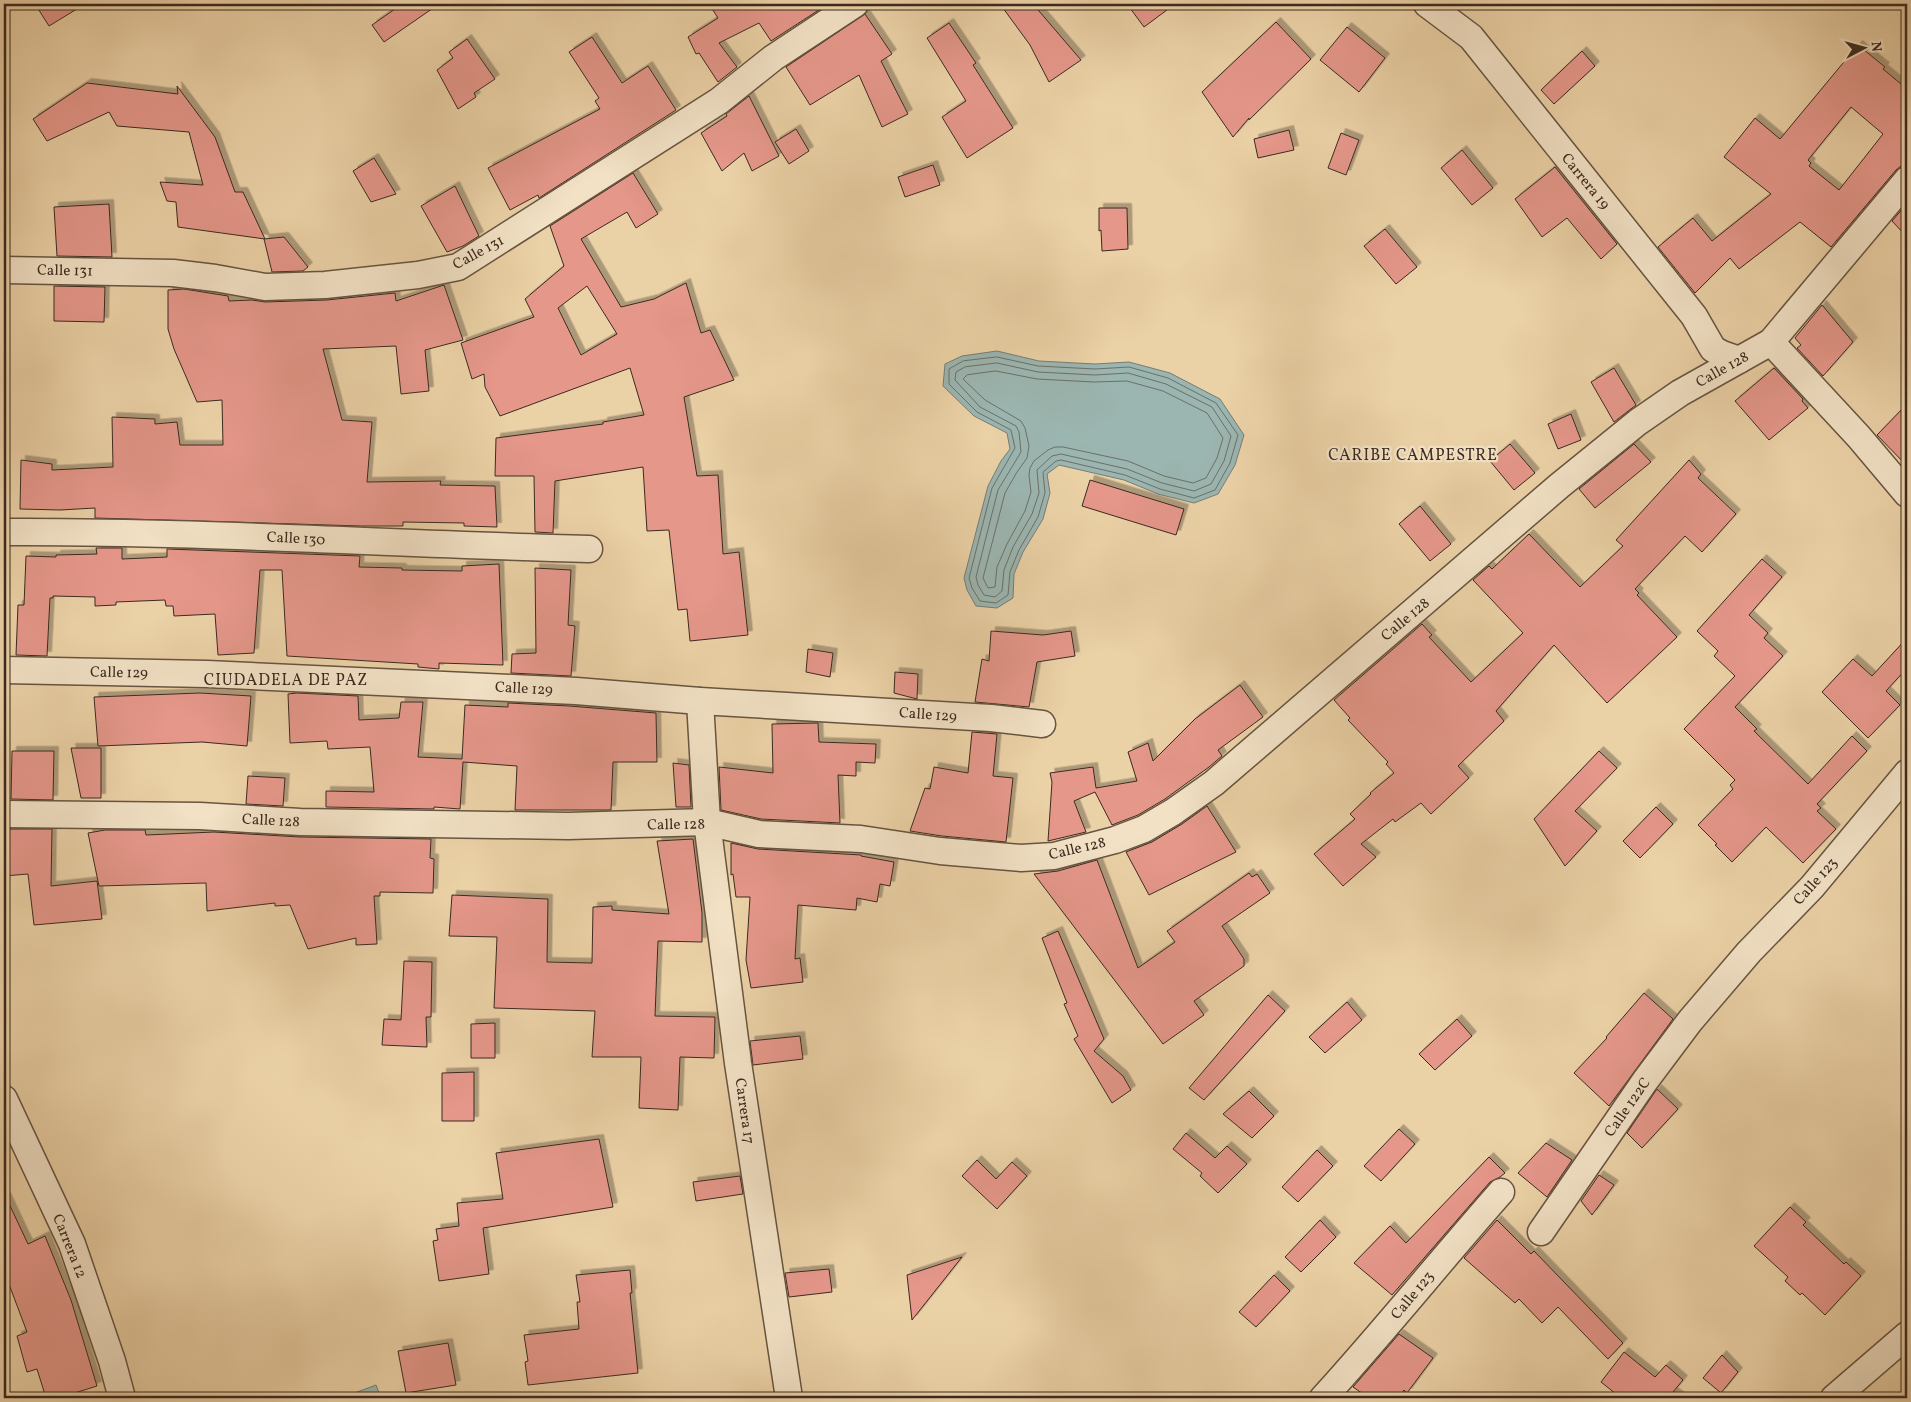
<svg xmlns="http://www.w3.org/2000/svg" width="1911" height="1402" viewBox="0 0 1911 1402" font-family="Vollkorn,serif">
<defs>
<filter id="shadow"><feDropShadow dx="4.5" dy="-4.5" stdDeviation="0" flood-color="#0004"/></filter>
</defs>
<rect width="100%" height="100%" fill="#ebd1a6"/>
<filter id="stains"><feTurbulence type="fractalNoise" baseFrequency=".004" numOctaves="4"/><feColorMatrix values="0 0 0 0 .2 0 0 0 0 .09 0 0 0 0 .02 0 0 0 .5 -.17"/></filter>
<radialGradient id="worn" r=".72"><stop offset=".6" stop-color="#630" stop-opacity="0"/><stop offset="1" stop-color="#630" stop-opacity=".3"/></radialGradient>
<g fill="#9bb5b0" stroke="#757d76">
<path d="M 997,351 L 1039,361 L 1095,364 L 1129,362 L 1170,373 L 1220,399 L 1244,435 L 1235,465 L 1218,494 L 1194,503 L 1158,494 L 1124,480 L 1059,465 L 1047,474 L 1050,493 L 1043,519 L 1023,552 L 1014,574 L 1013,598 L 997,608 L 976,606 L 967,590 L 964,578 L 988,486 L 1001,461 L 1010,449 L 1007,433 L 974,416 L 943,386 L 945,364 L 962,356 Z"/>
<path d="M 376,1385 L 381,1398 L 341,1398 Z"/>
</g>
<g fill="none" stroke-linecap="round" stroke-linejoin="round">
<g stroke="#6b7068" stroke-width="1">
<path d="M 997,357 L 1038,366 L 1095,369 L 1129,367 L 1168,378 L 1216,403 L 1238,435 L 1230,463 L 1215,490 L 1194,498 L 1160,489 L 1125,475 L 1061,460 L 1056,461 L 1043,472 L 1045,493 L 1038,517 L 1019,550 L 1010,572 L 1008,595 L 996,603 L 980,601 L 972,588 L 969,578 L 992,488 L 1015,448 L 1011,430 L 977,412 L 949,384 L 949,369 L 963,361 Z"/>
<path d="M 997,363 L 1038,372 L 1095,375 L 1128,373 L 1166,384 L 1212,407 L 1231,436 L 1224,461 L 1211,484 L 1194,491 L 1162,483 L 1127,469 L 1061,454 L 1052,456 L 1037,470 L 1039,493 L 1032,514 L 1013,547 L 1004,570 L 1002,591 L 995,597 L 984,595 L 978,585 L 976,577 L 998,490 L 1021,452 L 1019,432 L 1016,426 L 980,407 L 955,380 L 956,372 L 965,367 Z"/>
<path d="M 996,371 L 1037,379 L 1094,382 L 1127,381 L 1163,391 L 1207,413 L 1223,438 L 1217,458 L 1206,478 L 1193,483 L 1164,476 L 1128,461 L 1063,447 L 1055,447 L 1048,450 L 1034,461 L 1030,468 L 1029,475 L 1031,492 L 1025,511 L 1007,544 L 997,567 L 995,587 L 988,588 L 983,578 L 1005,493 L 1017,472 L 1027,458 L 1029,446 L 1025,428 L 1021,421 L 985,400 L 963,379 L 967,375 Z"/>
</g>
</g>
<g fill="#e5978a" stroke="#3b2a1f" fill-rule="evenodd" filter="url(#shadow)">
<path d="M 35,4 L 85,4 L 49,26 Z"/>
<path d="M 402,4 L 439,4 L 384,42 L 372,25 Z"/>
<path d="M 709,4 L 828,4 L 771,41 L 759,23 L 719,43 L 737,67 L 718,82 L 699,53 L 696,54 L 688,37 L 718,18 Z"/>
<path d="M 1000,4 L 1033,4 L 1081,60 L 1049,82 L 1030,45 Z"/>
<path d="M 1127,4 L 1175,4 L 1144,27 Z"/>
<path d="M 865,14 L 892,54 L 881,61 L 908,114 L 882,127 L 859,75 L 810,105 L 786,67 Z"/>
<path d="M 1276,22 L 1311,59 L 1249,120 L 1249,118 L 1233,137 L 1202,92 Z"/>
<path d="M 949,23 L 976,63 L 973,65 L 1013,128 L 967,158 L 942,117 L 966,101 L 927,38 Z"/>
<path d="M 1347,27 L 1385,58 L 1359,92 L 1320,60 Z"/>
<path d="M 592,37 L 622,83 L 648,66 L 676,110 L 539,198 L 538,195 L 510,210 L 488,168 L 600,109 L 595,101 L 599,98 L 569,52 Z"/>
<path d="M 467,39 L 495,79 L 474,93 L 476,97 L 458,109 L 437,70 L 453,58 L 449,52 Z"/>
<path d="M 1858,45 L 1885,67 L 1883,69 L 1907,89 L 1907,161 L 1896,170 L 1831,247 L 1800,222 L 1739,269 L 1730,258 L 1695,293 L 1658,247 L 1693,218 L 1712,241 L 1771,194 L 1724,157 L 1755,118 L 1780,139 ZM 1851,107 L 1883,134 L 1839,190 L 1809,166 L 1811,163 L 1808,160 Z"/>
<path d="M 1582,51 L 1595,66 L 1554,104 L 1541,90 Z"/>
<path d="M 87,83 L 178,94 L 177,86 L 215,137 L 235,192 L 243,192 L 265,239 L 178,227 L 176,202 L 167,201 L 160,182 L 203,185 L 189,132 L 117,126 L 109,112 L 47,141 L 33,119 Z"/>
<path d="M 749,96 L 779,156 L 752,171 L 744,153 L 722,171 L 701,133 L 727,116 L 726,114 Z"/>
<path d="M 796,129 L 809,151 L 789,164 L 775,142 Z"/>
<path d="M 1289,130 L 1294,150 L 1258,158 L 1254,139 Z"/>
<path d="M 1341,133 L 1359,140 L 1346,175 L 1328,168 Z"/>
<path d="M 1462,150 L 1493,188 L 1472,205 L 1441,168 Z"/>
<path d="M 374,158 L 396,194 L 371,202 L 353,171 Z"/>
<path d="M 933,165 L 940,185 L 905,197 L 898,177 Z"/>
<path d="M 1555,167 L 1617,244 L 1601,259 L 1567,218 L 1542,237 L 1515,199 Z"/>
<path d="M 633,173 L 658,214 L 636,228 L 627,212 L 581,239 L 621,307 L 654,299 L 686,283 L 701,333 L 710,330 L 734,380 L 684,397 L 697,476 L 718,475 L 723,554 L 739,552 L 748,635 L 690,641 L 687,609 L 678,610 L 669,530 L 647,531 L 643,467 L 555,481 L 553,533 L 535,532 L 534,476 L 495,476 L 496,438 L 603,424 L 603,422 L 644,415 L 630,368 L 500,416 L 485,387 L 484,374 L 472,379 L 461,343 L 534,317 L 525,299 L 564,266 L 550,226 ZM 587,286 L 617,334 L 581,355 L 558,308 Z"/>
<path d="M 455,186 L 479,236 L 463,246 L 447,252 L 421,206 Z"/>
<path d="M 109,204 L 112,257 L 57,256 L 54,207 Z"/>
<path d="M 1904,207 L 1907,210 L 1907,237 L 1892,221 Z"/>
<path d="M 1099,208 L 1127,208 L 1128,249 L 1102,251 L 1101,230 L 1099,231 Z"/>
<path d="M 1385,229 L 1417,267 L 1396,284 L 1364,246 Z"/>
<path d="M 284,237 L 308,267 L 303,271 L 272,272 L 264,239 Z"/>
<path d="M 444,285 L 463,340 L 425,350 L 429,391 L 401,394 L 396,346 L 323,349 L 342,420 L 372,422 L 367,482 L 441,481 L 440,485 L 495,486 L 497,527 L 464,526 L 464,523 L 403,522 L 403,526 L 361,526 L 95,518 L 95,508 L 60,510 L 20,509 L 21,460 L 52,464 L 52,470 L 113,467 L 112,417 L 155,419 L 155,424 L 177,422 L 180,445 L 223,445 L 222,400 L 197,402 L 174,349 L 168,329 L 168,290 L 184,289 L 228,296 L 229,301 L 252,300 L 265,302 L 327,300 L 395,293 L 396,301 Z"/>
<path d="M 54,286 L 105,287 L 104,322 L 54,321 Z"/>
<path d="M 1822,305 L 1853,342 L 1823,376 L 1797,348 L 1801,345 L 1795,338 Z"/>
<path d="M 1614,368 L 1636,405 L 1614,422 L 1591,382 Z"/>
<path d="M 1774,368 L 1803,399 L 1802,401 L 1808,408 L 1769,440 L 1735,401 Z"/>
<path d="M 1907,404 L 1907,466 L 1877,435 Z"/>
<path d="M 1571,414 L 1581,440 L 1558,449 L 1548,424 Z"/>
<path d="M 1510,444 L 1535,473 L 1514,490 L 1490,461 Z"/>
<path d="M 1634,444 L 1651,462 L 1595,508 L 1579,489 Z"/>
<path d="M 1689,460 L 1701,474 L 1698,478 L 1736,514 L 1702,552 L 1685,536 L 1635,589 L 1639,593 L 1637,595 L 1677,637 L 1607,703 L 1554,645 L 1496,711 L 1504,721 L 1458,766 L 1469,778 L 1431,814 L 1421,803 L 1395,822 L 1393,819 L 1361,844 L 1376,857 L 1343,886 L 1314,854 L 1355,819 L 1350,814 L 1371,794 L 1370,793 L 1394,773 L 1386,764 L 1388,762 L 1348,720 L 1350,718 L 1334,700 L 1422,624 L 1432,635 L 1429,637 L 1471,682 L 1523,633 L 1473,580 L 1489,566 L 1492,569 L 1529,534 L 1580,587 L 1623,546 L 1616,540 Z"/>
<path d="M 1090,480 L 1184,509 L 1176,535 L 1082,506 Z"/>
<path d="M 1420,506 L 1451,544 L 1430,561 L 1399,524 Z"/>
<path d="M 96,548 L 122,548 L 122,559 L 167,557 L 167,549 L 360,556 L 359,567 L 402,568 L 402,570 L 462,571 L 462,566 L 499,564 L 503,665 L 439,663 L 439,669 L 418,667 L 418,664 L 287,656 L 282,570 L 260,570 L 254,653 L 218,655 L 215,614 L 174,616 L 173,606 L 166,606 L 165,600 L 116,602 L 116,605 L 95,606 L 95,597 L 53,596 L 53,598 L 50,598 L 47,656 L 16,655 L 18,605 L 24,605 L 26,556 L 56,557 L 56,555 L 97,554 Z"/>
<path d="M 1762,559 L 1782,577 L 1749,615 L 1768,633 L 1764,638 L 1783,656 L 1735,707 L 1757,729 L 1754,731 L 1808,784 L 1852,736 L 1867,751 L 1817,804 L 1821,808 L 1817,811 L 1836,829 L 1803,863 L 1766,827 L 1732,862 L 1715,845 L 1717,844 L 1698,825 L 1733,789 L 1730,785 L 1735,780 L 1684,729 L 1735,676 L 1714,656 L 1718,651 L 1697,631 Z"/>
<path d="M 535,568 L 571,570 L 568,625 L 575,626 L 571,676 L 511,673 L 512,654 L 536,653 Z"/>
<path d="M 991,631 L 1043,635 L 1071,631 L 1075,656 L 1037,662 L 1029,707 L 975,702 L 982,659 L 989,661 Z"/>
<path d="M 1907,638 L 1907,668 L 1886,691 L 1900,705 L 1868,738 L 1822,692 L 1853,659 L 1872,676 Z"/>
<path d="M 808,649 L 833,653 L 830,677 L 806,672 Z"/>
<path d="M 895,672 L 918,674 L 917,699 L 894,693 Z"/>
<path d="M 1240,685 L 1263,717 L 1218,750 L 1222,756 L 1209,767 L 1165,799 L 1138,815 L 1112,825 L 1095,792 L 1074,801 L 1086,832 L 1048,841 L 1052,782 L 1050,773 L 1093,767 L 1096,788 L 1137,781 L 1128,752 L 1148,743 L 1153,761 L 1195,719 Z"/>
<path d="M 200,693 L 251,696 L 247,746 L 202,742 L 98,746 L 94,697 Z"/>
<path d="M 297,693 L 358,696 L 359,720 L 399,718 L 401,702 L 423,702 L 418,757 L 462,759 L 465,705 L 508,707 L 508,703 L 569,706 L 656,713 L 657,762 L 613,762 L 611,810 L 515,810 L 517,766 L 463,762 L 460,809 L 434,807 L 434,809 L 326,807 L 326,791 L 374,792 L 370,747 L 328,749 L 327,741 L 290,743 L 288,694 Z"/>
<path d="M 818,723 L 819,742 L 876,744 L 875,763 L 856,762 L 856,776 L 838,775 L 840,823 L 761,819 L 721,810 L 719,767 L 773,773 L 772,724 Z"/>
<path d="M 972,732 L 997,734 L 993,776 L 1013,778 L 1006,842 L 942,836 L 910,831 L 925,788 L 930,789 L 934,767 L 968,773 Z"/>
<path d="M 71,748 L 101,748 L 101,798 L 81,798 Z"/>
<path d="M 12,751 L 54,751 L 53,800 L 11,799 Z"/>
<path d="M 1599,751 L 1617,768 L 1575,811 L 1597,831 L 1565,866 L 1534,819 Z"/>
<path d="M 673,763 L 689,765 L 691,807 L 676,807 Z"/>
<path d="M 248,776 L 285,778 L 283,806 L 246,804 Z"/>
<path d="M 1207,806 L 1236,852 L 1149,895 L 1126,852 L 1152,842 L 1182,824 Z"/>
<path d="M 1656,807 L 1673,824 L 1640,858 L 1623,841 Z"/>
<path d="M 4,829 L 52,829 L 51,886 L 97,881 L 102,919 L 34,925 L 28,874 L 4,876 Z"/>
<path d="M 105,830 L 145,830 L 146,835 L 214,832 L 300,837 L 431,839 L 430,858 L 434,859 L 433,893 L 380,892 L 380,896 L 374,896 L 377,944 L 356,945 L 356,938 L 308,949 L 290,905 L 275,906 L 275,903 L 207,911 L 206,883 L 99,886 L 88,833 Z"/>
<path d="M 693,839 L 702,913 L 702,942 L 658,941 L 655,1016 L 715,1017 L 714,1058 L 680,1057 L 678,1110 L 639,1108 L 641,1057 L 592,1057 L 595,1011 L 494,1008 L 497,937 L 449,936 L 452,895 L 548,899 L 547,962 L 592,963 L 593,907 L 612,906 L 612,910 L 669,914 L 657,841 Z"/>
<path d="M 731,843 L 758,849 L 861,855 L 861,856 L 894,862 L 890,886 L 880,884 L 877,902 L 857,898 L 856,910 L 798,905 L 795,959 L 800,958 L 803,982 L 751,988 L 746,960 L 750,897 L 736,897 L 733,874 L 731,875 Z"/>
<path d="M 1097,860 L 1138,968 L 1175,942 L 1167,931 L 1249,873 L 1252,877 L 1257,874 L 1270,893 L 1222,926 L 1244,959 L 1244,966 L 1194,1001 L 1204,1015 L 1163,1044 L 1034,874 L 1058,871 Z"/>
<path d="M 1058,931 L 1104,1039 L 1094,1051 L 1123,1076 L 1131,1090 L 1112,1103 L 1074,1039 L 1078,1036 L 1064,1004 L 1067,1003 L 1042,938 Z"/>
<path d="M 404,961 L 432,962 L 431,1017 L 426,1017 L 427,1047 L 382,1045 L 384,1019 L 401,1020 Z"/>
<path d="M 1644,993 L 1673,1019 L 1609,1106 L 1574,1073 L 1607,1038 L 1606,1037 Z"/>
<path d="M 1268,995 L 1285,1011 L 1204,1100 L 1189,1088 Z"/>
<path d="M 1347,1002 L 1362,1020 L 1325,1053 L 1309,1037 Z"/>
<path d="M 1457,1019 L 1472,1036 L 1435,1070 L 1419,1054 Z"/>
<path d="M 495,1023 L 495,1058 L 471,1058 L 471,1024 Z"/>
<path d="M 800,1036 L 803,1059 L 753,1065 L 750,1041 Z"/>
<path d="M 474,1072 L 474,1121 L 442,1121 L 442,1073 Z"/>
<path d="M 1657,1089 L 1678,1109 L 1642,1148 L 1627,1133 Z"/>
<path d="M 1249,1091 L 1274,1116 L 1252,1138 L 1223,1114 Z"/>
<path d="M 1399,1129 L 1415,1144 L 1381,1181 L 1364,1166 Z"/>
<path d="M 1186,1133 L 1215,1158 L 1227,1146 L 1247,1164 L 1218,1193 L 1200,1176 L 1202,1173 L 1173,1149 Z"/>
<path d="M 599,1139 L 613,1207 L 483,1228 L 489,1274 L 439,1281 L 433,1241 L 438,1240 L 436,1229 L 459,1226 L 457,1203 L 503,1199 L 496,1153 Z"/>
<path d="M 1546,1143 L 1572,1160 L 1547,1197 L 1518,1173 Z"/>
<path d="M 1317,1150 L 1333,1166 L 1298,1202 L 1282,1187 Z"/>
<path d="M 1489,1157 L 1505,1173 L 1500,1177 L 1490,1182 L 1392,1295 L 1354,1263 L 1390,1226 L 1406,1243 Z"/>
<path d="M 977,1160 L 996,1179 L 1012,1162 L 1027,1176 L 997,1209 L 962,1176 Z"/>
<path d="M 1599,1175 L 1614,1185 L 1592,1215 L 1581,1201 Z"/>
<path d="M 740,1176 L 743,1194 L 696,1201 L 693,1182 Z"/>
<path d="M 4,1193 L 28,1244 L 45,1236 L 71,1300 L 97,1386 L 59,1398 L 46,1398 L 37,1369 L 27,1372 L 17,1336 L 27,1332 L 4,1271 Z"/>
<path d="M 1790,1207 L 1806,1222 L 1803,1225 L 1844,1264 L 1846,1262 L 1861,1276 L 1825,1315 L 1802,1293 L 1800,1295 L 1785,1281 L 1788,1277 L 1754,1246 Z"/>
<path d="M 1320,1220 L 1336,1237 L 1301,1272 L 1285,1257 Z"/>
<path d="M 1497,1220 L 1531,1254 L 1534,1251 L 1623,1343 L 1608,1359 L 1558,1307 L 1542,1323 L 1519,1299 L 1515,1303 L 1464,1258 Z"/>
<path d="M 962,1257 L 912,1320 L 907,1275 Z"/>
<path d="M 829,1269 L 832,1292 L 789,1297 L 785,1273 Z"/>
<path d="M 630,1270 L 632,1293 L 630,1293 L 638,1373 L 528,1385 L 525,1362 L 528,1361 L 524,1335 L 579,1329 L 577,1302 L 580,1302 L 576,1275 Z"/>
<path d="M 1274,1275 L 1290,1291 L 1256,1327 L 1239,1312 Z"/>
<path d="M 1399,1334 L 1433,1358 L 1407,1393 L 1404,1390 L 1399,1398 L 1369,1398 L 1353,1387 Z"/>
<path d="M 448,1343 L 456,1385 L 406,1393 L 398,1351 Z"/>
<path d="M 1624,1352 L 1655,1377 L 1666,1365 L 1683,1380 L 1673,1392 L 1682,1398 L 1621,1398 L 1601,1382 Z"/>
<path d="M 1722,1355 L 1738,1372 L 1721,1393 L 1703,1378 Z"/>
</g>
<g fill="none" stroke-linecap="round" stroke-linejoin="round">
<defs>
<g id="street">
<path d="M 1427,4 L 1471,37 L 1694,316 L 1713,349 L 1722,354 L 1739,360"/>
<path d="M 4,270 L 173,273 L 215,278 L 265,287 L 325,285 L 418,275 L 458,267 L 719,101 L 773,58 L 855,4"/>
<path d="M 1771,342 L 1859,437 L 1907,494"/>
<path d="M 4,532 C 199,531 394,544 589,549"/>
<path d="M 4,670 L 207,674 L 576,691 L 700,701 L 991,718 L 1042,724"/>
<path d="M 700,701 L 707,822 L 738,1063 L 789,1398"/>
<path d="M 4,814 L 200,816 L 300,822 L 568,826 L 707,822 L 759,834 L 861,839 L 940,851 L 1021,858 L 1054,856 L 1115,840 L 1144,829 L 1173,812 L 1214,783 L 1559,486 L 1638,422 L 1680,393 L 1771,342 L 1907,180"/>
<path d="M 4,1099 L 72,1244 L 112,1361 L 122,1398"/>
<path d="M 1541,1232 L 1645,1081 L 1690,1021 L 1749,952 L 1812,887 L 1907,773"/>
<path d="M 1323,1398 C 1384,1331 1441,1260 1501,1192"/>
<path d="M 1834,1398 L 1907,1335"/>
</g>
</defs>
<use href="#street" stroke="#675441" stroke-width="29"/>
<use href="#street" stroke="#f2e1c5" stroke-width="26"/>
</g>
<g text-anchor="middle" stroke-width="4.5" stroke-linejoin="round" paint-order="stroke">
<g font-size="15" fill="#3b2a1f" stroke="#f2e1c5">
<text transform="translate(1586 181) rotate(51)" y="5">Carrera 19</text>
<text transform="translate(478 252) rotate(-29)" y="5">Calle 131</text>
<text transform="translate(65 270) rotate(1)" y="5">Calle 131</text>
<text transform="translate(1722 369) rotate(-29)" y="5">Calle 128</text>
<text transform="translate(296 538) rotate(3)" y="5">Calle 130</text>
<text transform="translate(1405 619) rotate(-40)" y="5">Calle 128</text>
<text transform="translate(119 672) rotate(1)" y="5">Calle 129</text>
<text transform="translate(524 688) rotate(3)" y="5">Calle 129</text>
<text transform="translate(928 714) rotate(4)" y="5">Calle 129</text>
<text transform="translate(271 820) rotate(3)" y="5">Calle 128</text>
<text transform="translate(676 824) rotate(-1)" y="5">Calle 128</text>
<text transform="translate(1077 848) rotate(-13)" y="5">Calle 128</text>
<text transform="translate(1815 881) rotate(-48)" y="5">Calle 123</text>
<text transform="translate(1627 1107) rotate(-55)" y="5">Calle 122C</text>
<text transform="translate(745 1111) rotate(82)" y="5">Carrera 17</text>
<text transform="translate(70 1246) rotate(68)" y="5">Carrera 12</text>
<text transform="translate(1412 1295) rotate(-50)" y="5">Calle 123</text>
</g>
<g font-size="16" letter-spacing="1" fill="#3b2a1f" stroke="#f2e1c5">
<text x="1413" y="460">CARIBE CAMPESTRE</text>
<text x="286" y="685">CIUDADELA DE PAZ</text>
</g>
</g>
<rect width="1911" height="1402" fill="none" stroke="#ebd1a6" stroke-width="20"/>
<rect x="5" y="5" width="1901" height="1392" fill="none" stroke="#3b2a1f" stroke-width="2.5"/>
<rect x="10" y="10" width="1891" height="1382" fill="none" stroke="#3b2a1f"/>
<g transform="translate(1864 48) rotate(84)" stroke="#f2e1c5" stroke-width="4" paint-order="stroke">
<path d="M0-4L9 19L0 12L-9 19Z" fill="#3b2a1f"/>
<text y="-8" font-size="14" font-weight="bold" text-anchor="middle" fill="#3b2a1f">N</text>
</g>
<rect width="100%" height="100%" filter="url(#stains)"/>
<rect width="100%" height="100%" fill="url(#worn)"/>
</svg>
